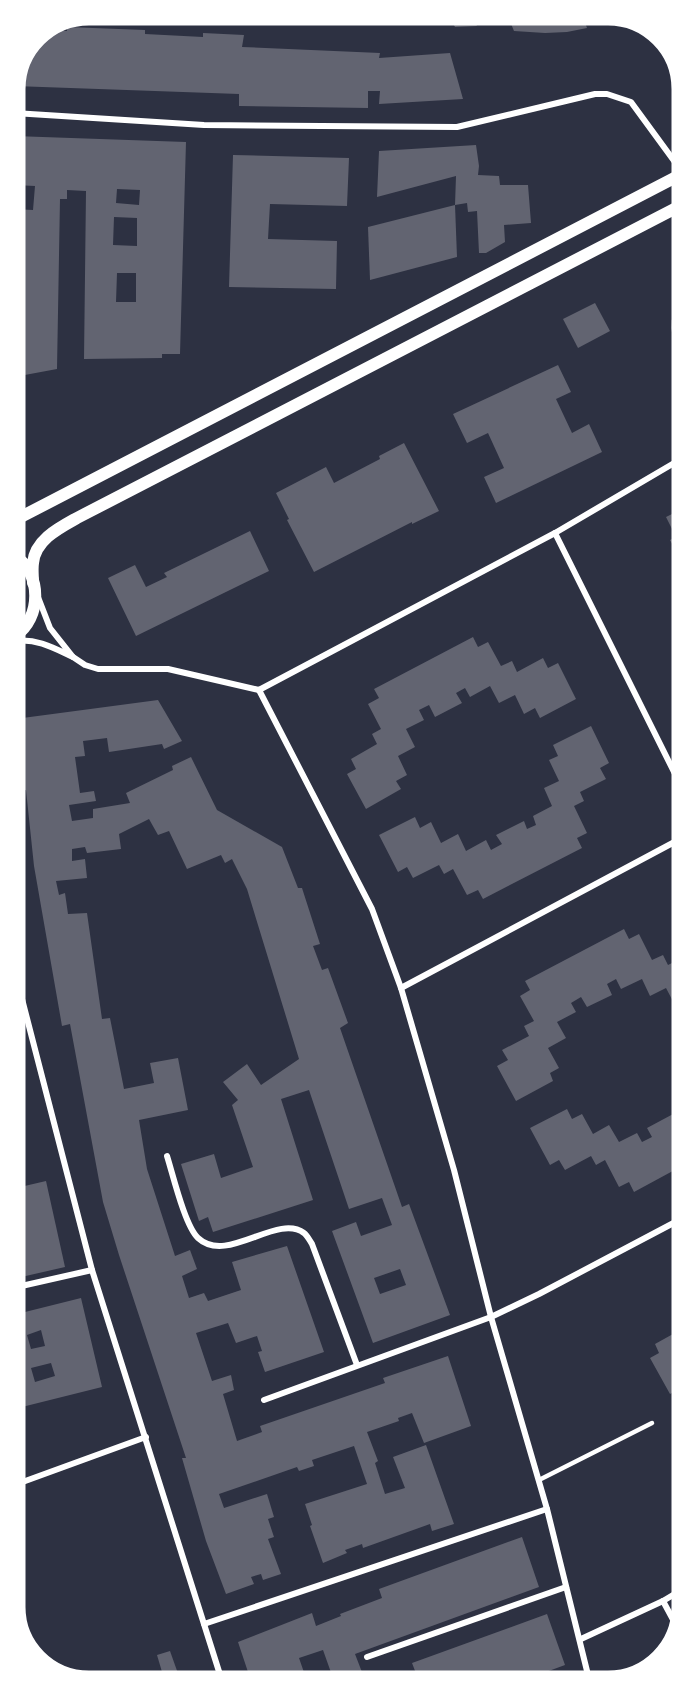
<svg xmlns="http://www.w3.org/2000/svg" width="697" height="1696" viewBox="0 0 697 1696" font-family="'Playfair Display',serif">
<rect width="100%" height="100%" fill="#2d3142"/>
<g fill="#626471" fill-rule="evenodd">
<path d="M 277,14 L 313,14 L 309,21 Z"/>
<path d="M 416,14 L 445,14 L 430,20 L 418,17 Z"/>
<path d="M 448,14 L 471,14 L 477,26 L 455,27 Z"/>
<path d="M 507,14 L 582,14 L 587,28 L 567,32 L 545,33 L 514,31 Z"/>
<path d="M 67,27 L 145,30 L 145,34 L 203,37 L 203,33 L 244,35 L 242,47 L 380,53 L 379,58 L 450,53 L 463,99 L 379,104 L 380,91 L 368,91 L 368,108 L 239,106 L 239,94 L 14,86 L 36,35 L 49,30 L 67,31 Z"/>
<path d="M 14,136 L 186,142 L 180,354 L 162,354 L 162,358 L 84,359 L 86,191 L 67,190 L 67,199 L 60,199 L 57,369 L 14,377 L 14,336 L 15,335 L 14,209 L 33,210 L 35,186 L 14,185 ZM 117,189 L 140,190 L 139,205 L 116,203 ZM 114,217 L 137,218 L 137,246 L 113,245 ZM 117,273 L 136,273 L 136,302 L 116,302 Z"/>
<path d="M 476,145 L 479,166 L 478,175 L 499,176 L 500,185 L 528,185 L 531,223 L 504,225 L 505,242 L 486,253 L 479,253 L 477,211 L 468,212 L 467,203 L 455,205 L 456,176 L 377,197 L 379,151 Z"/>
<path d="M 233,155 L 349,158 L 347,206 L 270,204 L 268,239 L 337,241 L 336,289 L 229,287 Z"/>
<path d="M 455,205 L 457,257 L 370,280 L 368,227 Z"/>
<path d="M 595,303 L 610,331 L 578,348 L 563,319 Z"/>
<path d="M 558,365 L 571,392 L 556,399 L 572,433 L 589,424 L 602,452 L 496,503 L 484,477 L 504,468 L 488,433 L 467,443 L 453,414 Z"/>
<path d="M 404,443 L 439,511 L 412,524 L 412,522 L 314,572 L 287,520 L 289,519 L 276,493 L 326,467 L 334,483 L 380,459 L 379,456 Z"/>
<path d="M 681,499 L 681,561 L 670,540 L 676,537 L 666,517 L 678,511 L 677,506 Z"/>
<path d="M 250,531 L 269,571 L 136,636 L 108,578 L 135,565 L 146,587 L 167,577 L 164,573 Z"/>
<path d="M 473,637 L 478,647 L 488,642 L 501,666 L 512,661 L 517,672 L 543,658 L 548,668 L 558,663 L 576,699 L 540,718 L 535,708 L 524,714 L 515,695 L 499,703 L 490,686 L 470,697 L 465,688 L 456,693 L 462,703 L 435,717 L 429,705 L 419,710 L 424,720 L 406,729 L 415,747 L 398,756 L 407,775 L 396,781 L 401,789 L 366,809 L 347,774 L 356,769 L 351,759 L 377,744 L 372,734 L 381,729 L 368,704 L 379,698 L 374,689 Z"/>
<path d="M 158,700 L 182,741 L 164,749 L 162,744 L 109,752 L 107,738 L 83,741 L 85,756 L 75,757 L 80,793 L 94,791 L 96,801 L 69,805 L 72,821 L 93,818 L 93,809 L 130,803 L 126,793 L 173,770 L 172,766 L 191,757 L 217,810 L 282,847 L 298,888 L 302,888 L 320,944 L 313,946 L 322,970 L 328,968 L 348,1023 L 340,1028 L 402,1207 L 409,1204 L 450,1315 L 373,1343 L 332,1231 L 356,1222 L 361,1236 L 392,1225 L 382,1198 L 349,1209 L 309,1090 L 281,1099 L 313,1200 L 213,1232 L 208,1217 L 199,1221 L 181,1164 L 214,1154 L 221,1178 L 253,1167 L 232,1105 L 238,1100 L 223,1082 L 247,1064 L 261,1085 L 299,1059 L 247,889 L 232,859 L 225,863 L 221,855 L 187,869 L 169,831 L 158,835 L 149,819 L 119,834 L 121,849 L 87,853 L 85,847 L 72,849 L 72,861 L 85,859 L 87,878 L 56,881 L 59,895 L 65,893 L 68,914 L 87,913 L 102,1019 L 110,1018 L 124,1089 L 154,1083 L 150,1063 L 178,1058 L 188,1110 L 139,1120 L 147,1169 L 175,1256 L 190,1250 L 197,1269 L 182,1276 L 189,1298 L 204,1293 L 208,1301 L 241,1290 L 232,1262 L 287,1246 L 324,1352 L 265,1372 L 258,1352 L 262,1351 L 257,1336 L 236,1343 L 228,1323 L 196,1333 L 212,1381 L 231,1375 L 234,1390 L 223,1394 L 237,1441 L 262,1432 L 260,1426 L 385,1383 L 383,1378 L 448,1356 L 471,1426 L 424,1443 L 412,1413 L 398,1418 L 399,1421 L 367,1432 L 378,1461 L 375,1463 L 385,1494 L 405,1488 L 393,1457 L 426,1445 L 454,1524 L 432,1531 L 430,1524 L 363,1548 L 362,1544 L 345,1550 L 347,1553 L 323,1563 L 310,1526 L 312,1525 L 305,1504 L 367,1484 L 354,1446 L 312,1460 L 314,1466 L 299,1471 L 297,1467 L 219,1494 L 224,1508 L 267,1494 L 274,1517 L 268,1519 L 274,1537 L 268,1539 L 281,1574 L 263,1580 L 261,1574 L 251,1577 L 254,1584 L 226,1594 L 206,1541 L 182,1458 L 186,1458 L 119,1255 L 103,1202 L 70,1024 L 62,1026 L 34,866 L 26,790 L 22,791 L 15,738 L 15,719 ZM 400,1269 L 406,1285 L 380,1294 L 374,1278 Z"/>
<path d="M 591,726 L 609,763 L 600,768 L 606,779 L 580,792 L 584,801 L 574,806 L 587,833 L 577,838 L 582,848 L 483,899 L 478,890 L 467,895 L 453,869 L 444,874 L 439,865 L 413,878 L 407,867 L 398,872 L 379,835 L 415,817 L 420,828 L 431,822 L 441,843 L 458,834 L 466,851 L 486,840 L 491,850 L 502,844 L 496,835 L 524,821 L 527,829 L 536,825 L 533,816 L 552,806 L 544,788 L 559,781 L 549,760 L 558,756 L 553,745 Z"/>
<path d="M 624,929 L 629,939 L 639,934 L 652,960 L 663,955 L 668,965 L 682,958 L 682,1004 L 676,1007 L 666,988 L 650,996 L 642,979 L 621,989 L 616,979 L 607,984 L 612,995 L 587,1007 L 581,997 L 571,1003 L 576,1012 L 557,1022 L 566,1038 L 548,1048 L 559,1068 L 550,1073 L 553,1081 L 516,1101 L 497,1066 L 508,1060 L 502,1050 L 529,1036 L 524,1026 L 534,1021 L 520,996 L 530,990 L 525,981 Z"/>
<path d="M 567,1109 L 572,1119 L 582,1114 L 593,1134 L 609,1125 L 619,1142 L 637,1133 L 642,1142 L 652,1137 L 647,1128 L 675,1113 L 682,1129 L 682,1166 L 634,1192 L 629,1182 L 619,1187 L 605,1160 L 596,1165 L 591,1156 L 565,1170 L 559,1160 L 550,1165 L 530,1128 Z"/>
<path d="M 46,1181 L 65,1267 L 17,1278 L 16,1188 Z"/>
<path d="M 683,1271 L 683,1308 L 672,1289 L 682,1283 L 677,1274 Z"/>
<path d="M 81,1298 L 102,1387 L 22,1407 L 19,1396 L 17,1397 L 17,1314 ZM 41,1330 L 45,1346 L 31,1349 L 27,1335 ZM 51,1363 L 55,1376 L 35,1382 L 31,1368 Z"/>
<path d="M 683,1315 L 683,1387 L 670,1394 L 650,1358 L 659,1353 L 655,1344 L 682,1329 L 676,1319 Z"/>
<path d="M 522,1537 L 539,1587 L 355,1654 L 365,1680 L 334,1681 L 323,1650 L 299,1658 L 307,1681 L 251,1681 L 238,1642 L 312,1613 L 316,1626 L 341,1616 L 340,1614 L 382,1598 L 379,1589 Z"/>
<path d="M 547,1614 L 565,1665 L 527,1679 L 406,1680 L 417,1676 L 412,1663 Z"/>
<path d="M 170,1651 L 181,1682 L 165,1682 L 157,1655 Z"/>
</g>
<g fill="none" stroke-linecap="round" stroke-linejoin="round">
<path stroke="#fff" stroke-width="4.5" d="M 539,1480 L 652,1423"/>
<g stroke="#fff" stroke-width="6">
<path d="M 488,14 L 490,19"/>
<path d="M 14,113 L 204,125 L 457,127 L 595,94 L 607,94 L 631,102 L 680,169"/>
<path d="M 680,303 C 672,313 674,343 680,355"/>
<path d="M 555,533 L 681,786"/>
<path d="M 15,641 C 36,638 54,648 73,657 L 50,628 L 38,597"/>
<path d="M 73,657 L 85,665 L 98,669 L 168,669 L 259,690 L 555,533 L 681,459"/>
<path d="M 259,690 L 372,909 L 401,988 L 454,1170 L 491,1317 L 547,1509 L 589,1679"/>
<path d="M 16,949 L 22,999 L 92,1270 L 222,1681"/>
<path d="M 401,988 L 682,838"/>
<path d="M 167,1156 C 173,1175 185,1226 198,1238 C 227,1265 277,1213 304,1233 C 307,1235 310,1241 312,1244 L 357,1365"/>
<path d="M 17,1287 L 92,1270"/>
<path d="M 264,1400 L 491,1317 L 539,1294 L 683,1218"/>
<path d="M 17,1484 L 146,1437"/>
<path d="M 663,1601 L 677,1627"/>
<path d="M 204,1624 L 547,1509"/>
<path d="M 581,1639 L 663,1601 L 683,1589"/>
<path d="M 367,1657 L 566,1587"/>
</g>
<g stroke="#fff" stroke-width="12">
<path d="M 15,520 L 680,175"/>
<path d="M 15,556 C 42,573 42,618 15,636"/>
<path d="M 33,583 C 33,576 32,569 33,563 C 35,540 59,528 77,518 L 680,206"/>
</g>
</g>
<path d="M0 0H697V1696H0ZM89 24H608A65 65 0 0 1 673 89V1607A65 65 0 0 1 608 1672H89A65 65 0 0 1 24 1607V89A65 65 0 0 1 89 24Z" fill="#fff" fill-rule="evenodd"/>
<path fill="none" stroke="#fff" stroke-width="3" d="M89 24H608A65 65 0 0 1 673 89V1607A65 65 0 0 1 608 1672H89A65 65 0 0 1 24 1607V89A65 65 0 0 1 89 24Z"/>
</svg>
